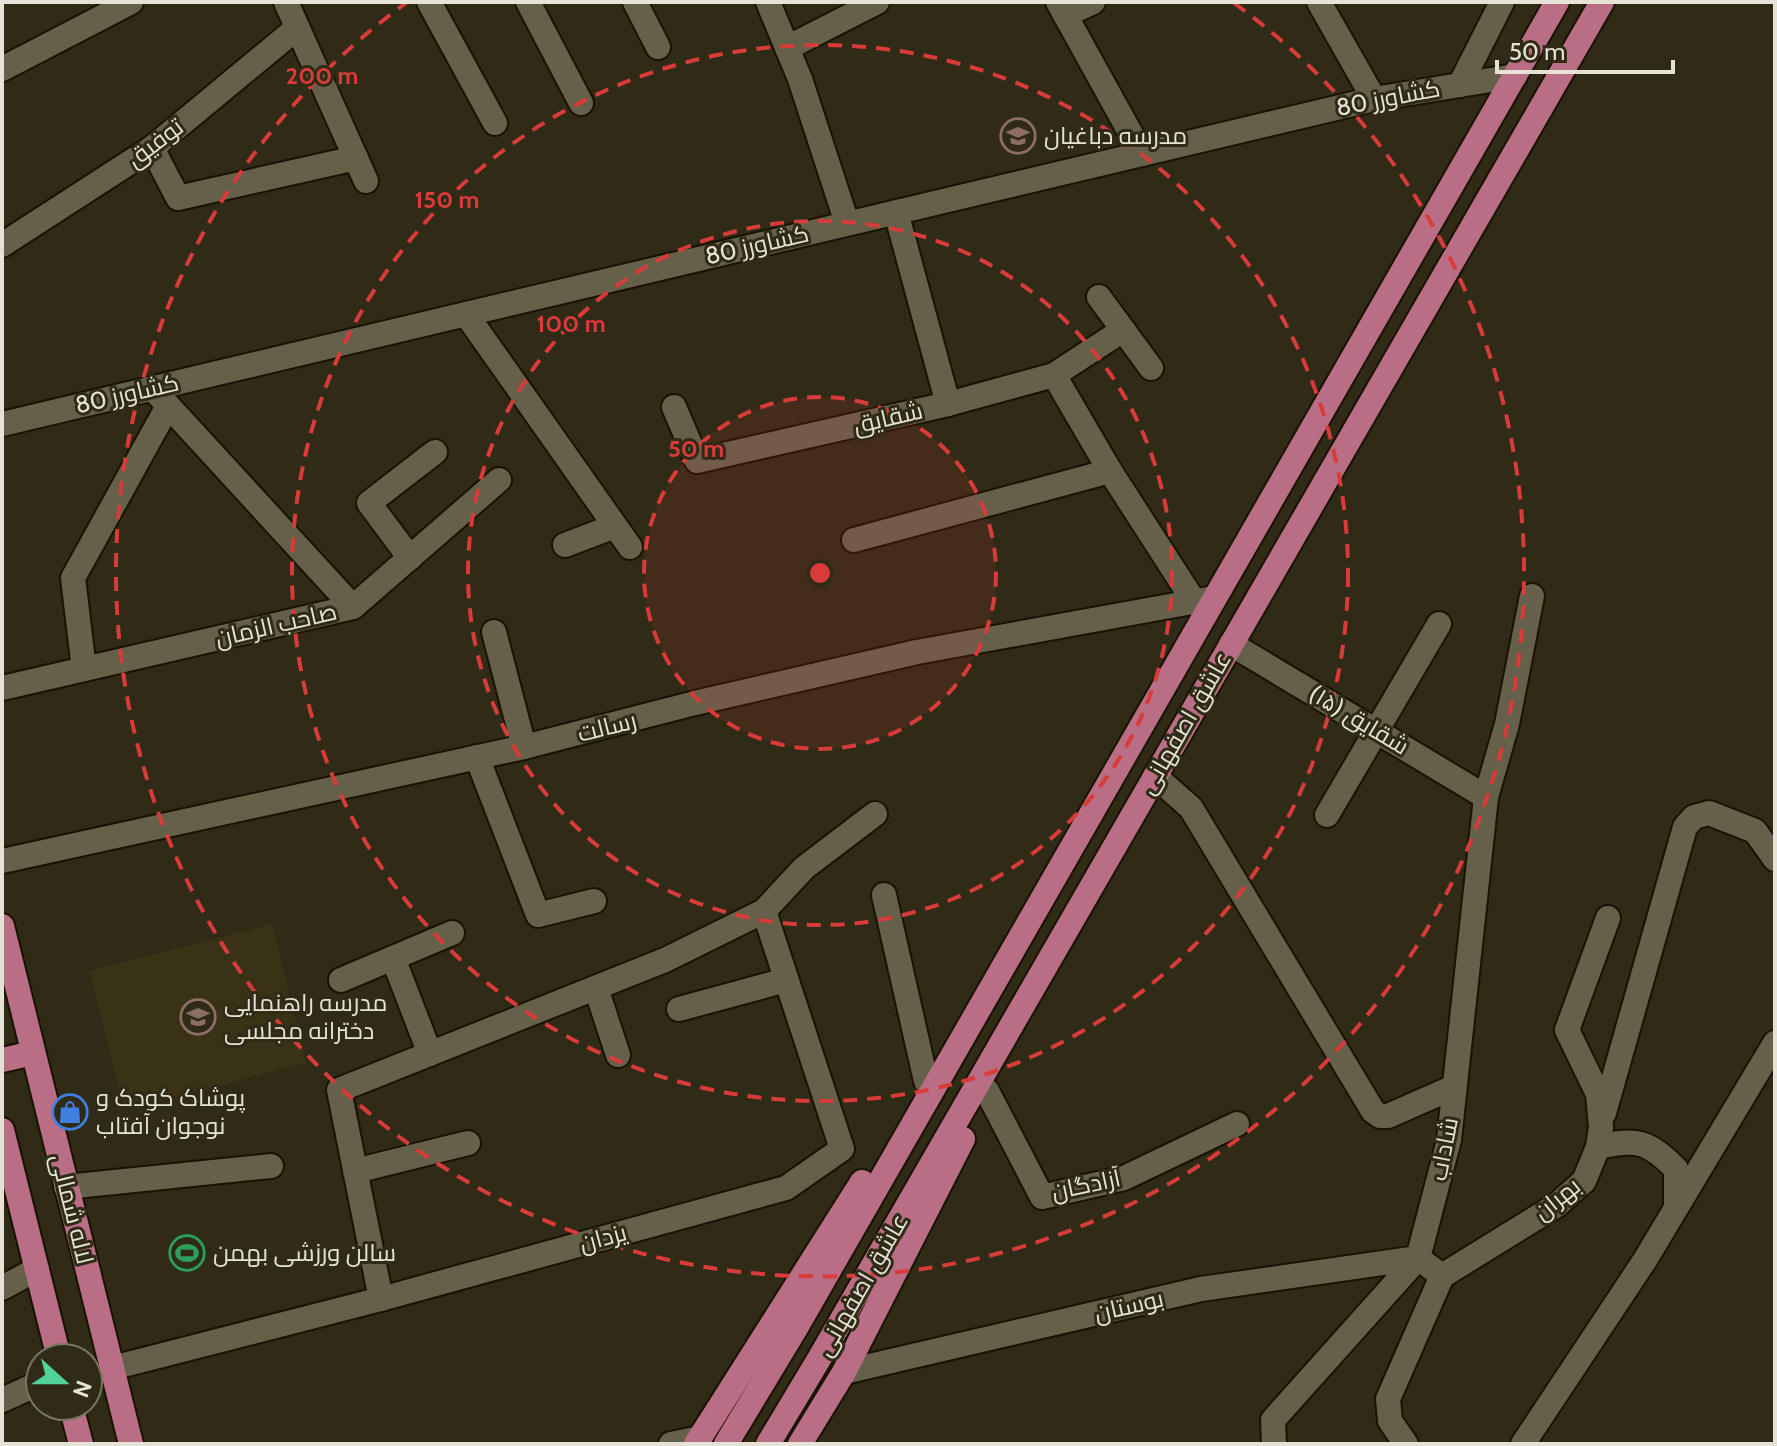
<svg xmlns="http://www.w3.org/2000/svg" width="1777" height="1446" viewBox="0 0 1777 1446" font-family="Cabin,Cairo,sans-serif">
<rect width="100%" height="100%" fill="#302b17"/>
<path fill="#393217" d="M 272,924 L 306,1063 L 124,1110 L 89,971 Z"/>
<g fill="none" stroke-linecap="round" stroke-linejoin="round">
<defs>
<g id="minor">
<path d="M 286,2 L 366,181"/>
<path d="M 429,2 L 495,123"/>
<path d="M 528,2 L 581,103"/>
<path d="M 635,2 L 658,47"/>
<path d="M 768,2 L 800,79 L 847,223"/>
<path d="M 1058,2 L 1142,154"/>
<path d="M 1319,2 L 1374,99"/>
<path d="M 1065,15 L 1093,2"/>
<path d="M 787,48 L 877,2"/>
<path d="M 2,69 L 131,2"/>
<path d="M 1460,85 L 1502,2"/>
<path d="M 152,148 L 178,198 L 356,158"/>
<path d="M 896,212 L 948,404"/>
<path d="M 2,245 L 152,148 L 297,28"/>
<path d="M 1099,297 L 1151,368"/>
<path d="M 466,314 L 630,547"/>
<path d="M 1054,375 L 1110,471 L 1195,603"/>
<path d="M 152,388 L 353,607"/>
<path d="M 674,407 L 697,461 L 948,404 L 1054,375 L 1123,330"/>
<path d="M 2,424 L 1374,99 L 1515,76"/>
<path d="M 854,540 L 1110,471"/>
<path d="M 565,545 L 615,526"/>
<path d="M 410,558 L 369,503 L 435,452"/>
<path d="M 494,632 L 524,747"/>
<path d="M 1231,644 L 1486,797"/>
<path d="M 84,669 L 73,578 L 168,406"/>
<path d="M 2,688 L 353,607 L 499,480"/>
<path d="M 477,757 L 538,915 L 594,901"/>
<path d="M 1155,776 L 1191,808 L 1373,1111 L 1380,1116 L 1388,1116 L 1454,1087"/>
<path d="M 1327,815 L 1439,624"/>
<path d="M 2,861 L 524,747 L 695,703 L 917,652 L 1214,598"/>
<path d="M 884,895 L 926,1081"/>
<path d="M 393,958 L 430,1054"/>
<path d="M 341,980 L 452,933"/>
<path d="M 596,988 L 618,1055"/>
<path d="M 679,1009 L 786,980"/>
<path d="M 987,1091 L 1042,1197 L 1124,1178 L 1237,1124"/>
<path d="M 1604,1113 L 1685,827 L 1694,817 L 1709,813 L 1755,831 L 1775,859"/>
<path d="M 1598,1147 C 1637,1138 1648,1141 1676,1169 L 1676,1207"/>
<path d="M 355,1171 L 468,1143"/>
<path d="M 66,1187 L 271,1166"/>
<path d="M 2,1288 L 37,1269"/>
<path d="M 381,1299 L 339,1090 L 665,960 L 764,911 L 804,868 L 875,814"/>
<path d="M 112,1368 L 381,1299 L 786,1188 L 842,1149 L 764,911"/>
<path d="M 844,1372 L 1201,1289 L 1418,1258 L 1442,1276 L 1557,1205 L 1584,1181 L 1598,1147 L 1601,1127 L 1598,1094 L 1567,1030 L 1608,918"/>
<path d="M 2,1400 L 40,1383"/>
<path d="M 671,1444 L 700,1438"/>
<path d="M 1274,1444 L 1273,1420 L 1418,1258 L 1449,1140 L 1486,797 L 1507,724 L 1532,596"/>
<path d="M 1406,1444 L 1390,1421 L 1388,1399 L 1442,1276"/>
<path d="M 1523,1444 L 1645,1260 L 1775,1043"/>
</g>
<g id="major">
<path d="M 2,926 L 131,1444"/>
<path d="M 2,1060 L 33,1053"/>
<path d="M 2,1130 L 59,1358"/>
<path d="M 71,1406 L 81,1444"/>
<path d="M 696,1444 L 862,1182"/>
<path d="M 726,1444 L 796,1328 L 1557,2"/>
<path d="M 768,1444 L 819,1359 L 1602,2"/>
<path d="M 800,1444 L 844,1372 L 963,1139"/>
</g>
</defs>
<use href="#minor" stroke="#181302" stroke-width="28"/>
<use href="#major" stroke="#181302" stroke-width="28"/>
<use href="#minor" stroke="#65604a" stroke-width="24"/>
<use href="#major" stroke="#ba6e85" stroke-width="24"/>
</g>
<circle cx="820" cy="573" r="176" fill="#d83b39" fill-opacity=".12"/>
<g fill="none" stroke="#d83b39" stroke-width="4" stroke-dasharray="14 10">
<circle cx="820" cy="573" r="176"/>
<circle cx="820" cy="573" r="352"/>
<circle cx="820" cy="573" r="528"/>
<path d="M1234 3A704 704 0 1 1 406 3"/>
</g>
<defs>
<symbol id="school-ring" viewBox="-11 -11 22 22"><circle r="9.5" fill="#302b17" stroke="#8d6e63" stroke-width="1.5"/><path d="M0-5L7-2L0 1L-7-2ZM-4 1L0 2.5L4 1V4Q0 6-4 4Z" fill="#8d6e63"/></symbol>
<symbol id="shop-ring" viewBox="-11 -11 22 22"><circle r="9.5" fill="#302b17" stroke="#3f7fe0" stroke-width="1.5"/><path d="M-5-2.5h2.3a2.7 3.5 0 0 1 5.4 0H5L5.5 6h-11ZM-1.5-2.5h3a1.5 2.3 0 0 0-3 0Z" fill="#3f7fe0"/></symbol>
<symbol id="stadium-ring" viewBox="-11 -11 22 22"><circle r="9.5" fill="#302b17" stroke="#2e9e5b" stroke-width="1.5"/><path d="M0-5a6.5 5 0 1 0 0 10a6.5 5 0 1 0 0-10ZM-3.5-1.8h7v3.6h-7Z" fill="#2e9e5b"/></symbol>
</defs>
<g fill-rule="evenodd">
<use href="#school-ring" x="998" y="116" width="40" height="40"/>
<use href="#school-ring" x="178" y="997" width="40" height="40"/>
<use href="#shop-ring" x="50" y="1092" width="40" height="40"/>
<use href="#stadium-ring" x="167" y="1233" width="40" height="40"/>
</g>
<g text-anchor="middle" stroke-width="6" stroke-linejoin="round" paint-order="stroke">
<g font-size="24" fill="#e6e3d6" stroke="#302b17">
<text transform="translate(1388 98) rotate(-11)" y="8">کشاورز 80</text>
<text transform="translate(155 143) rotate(-37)" y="8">توفیق</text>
<text transform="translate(757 245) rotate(-13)" y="8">کشاورز 80</text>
<text transform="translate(127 394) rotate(-13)" y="8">کشاورز 80</text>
<text transform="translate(888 418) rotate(-13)" y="8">شقایق</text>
<text transform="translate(276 625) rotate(-13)" y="8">صاحب الزمان</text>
<text transform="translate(1359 720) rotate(31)" y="8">شقایق (۱۵)</text>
<text transform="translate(1185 723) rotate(-60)" y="8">عاشق اصفهانی</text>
<text transform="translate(607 727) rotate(-14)" y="8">رسالت</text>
<text transform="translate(1444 1149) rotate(-79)" y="8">شاداب</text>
<text transform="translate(1086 1185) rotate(-12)" y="8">آزادگان</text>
<text transform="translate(1557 1199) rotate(-39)" y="8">بهران</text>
<text transform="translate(72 1209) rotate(76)" y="8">لاله شمالی</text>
<text transform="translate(603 1238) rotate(-15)" y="8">یزدان</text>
<text transform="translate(862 1285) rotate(-60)" y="8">عاشق اصفهانی</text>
<text transform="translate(1129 1306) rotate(-13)" y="8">بوستان</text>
</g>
<g font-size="24" fill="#e6e3d6" stroke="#302b17" text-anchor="start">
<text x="1044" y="144">مدرسه دباغیان</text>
<text x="224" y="1011">مدرسه راهنمایی<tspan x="224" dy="28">دخترانه مجلسی</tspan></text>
<text x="96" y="1106">پوشاک کودک و<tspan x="96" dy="28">نوجوان آفتاب</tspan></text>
<text x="213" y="1261">سالن ورزشی بهمن</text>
</g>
</g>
<circle cx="820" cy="573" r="12" fill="#d83b39" stroke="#302b17" stroke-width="4"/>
<g font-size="24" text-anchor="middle" font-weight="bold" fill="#d83b39" stroke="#302b17" stroke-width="6" stroke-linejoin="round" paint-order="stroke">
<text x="322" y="84">200 m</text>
<text x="447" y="208">150 m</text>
<text x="571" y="332">100 m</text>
<text x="696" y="457">50 m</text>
</g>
<rect width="1777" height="1446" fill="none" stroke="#e6e3d6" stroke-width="8"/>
<g transform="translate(64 1382) rotate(111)"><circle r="38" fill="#302b17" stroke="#797563" stroke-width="2"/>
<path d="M0-6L14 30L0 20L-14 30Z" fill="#4fd399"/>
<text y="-12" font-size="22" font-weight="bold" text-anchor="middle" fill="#e6e3d6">N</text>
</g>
<path d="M1497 60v12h176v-12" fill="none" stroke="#e6e3d6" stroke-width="4"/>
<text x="1509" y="60" font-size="24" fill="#e6e3d6" stroke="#302b17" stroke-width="6" paint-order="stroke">50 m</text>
</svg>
